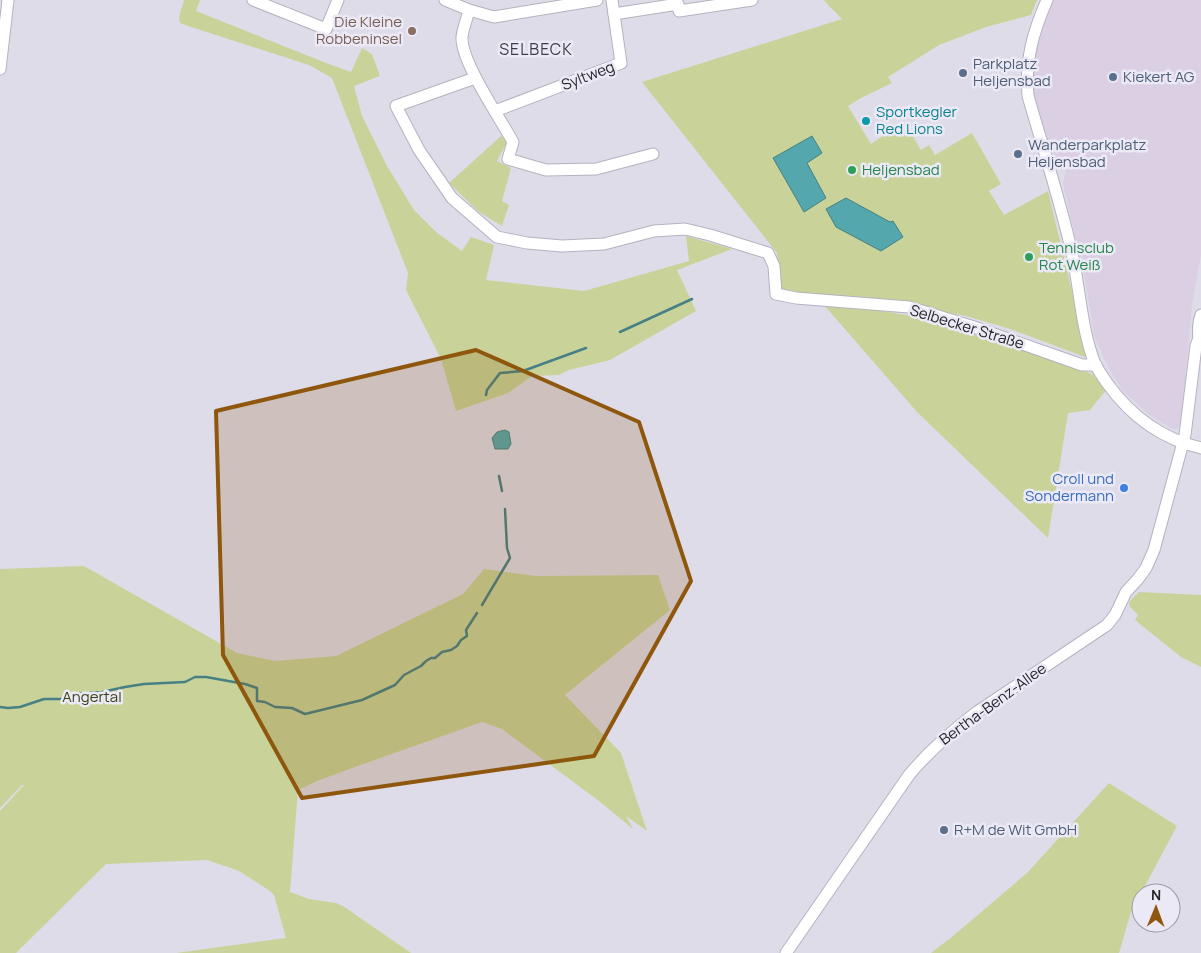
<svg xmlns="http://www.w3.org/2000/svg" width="1201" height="953" viewBox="0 0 1201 953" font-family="Manrope,sans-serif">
<rect width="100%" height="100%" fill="#dfdce9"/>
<path fill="#dbcfe3" d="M 1052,0 L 1201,0 L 1201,255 L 1192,305 L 1181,423 L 1176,430 L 1167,426 L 1147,413 L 1122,390 L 1108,367 L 1094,335 L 1085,279 L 1063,184 L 1066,169 L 1053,161 L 1038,123 L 1032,89 L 1033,59 L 1039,32 Z"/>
<g fill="#c9d399">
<path d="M 184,0 L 200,0 L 196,11 L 326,63 L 351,72 L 362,48 L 372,54 L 380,76 L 354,86 L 362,116 L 387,166 L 414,210 L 436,232 L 462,251 L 471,237 L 494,245 L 486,280 L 584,291 L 689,261 L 686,236 L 732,249 L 677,270 L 696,311 L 610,360 L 569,370 L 559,375 L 532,376 L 508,393 L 456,411 L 441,359 L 406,290 L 408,273 L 332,78 L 309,65 L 185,25 L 180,23 L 179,17 Z"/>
<path d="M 824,0 L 1037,0 L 1031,15 L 986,27 L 939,45 L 888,77 L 892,83 L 861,98 L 848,106 L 871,144 L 896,127 L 909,130 L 921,150 L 929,145 L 935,155 L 972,133 L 1001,184 L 989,191 L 1004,215 L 1048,191 L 1088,358 L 1010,329 L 966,316 L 902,304 L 782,290 L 777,253 L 642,82 L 842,19 L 830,7 Z"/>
<path d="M 501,136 L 507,142 L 497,161 L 511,168 L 502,201 L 509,205 L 502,226 L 479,212 L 449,183 Z"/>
<path d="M 824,305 L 882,311 L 924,318 L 1008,343 L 1092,374 L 1106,390 L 1090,410 L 1068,413 L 1048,538 L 917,412 Z"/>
<path d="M 84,566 L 237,653 L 275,661 L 336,656 L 463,594 L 484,569 L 536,576 L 658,575 L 670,610 L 565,695 L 621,753 L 647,831 L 626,816 L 633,829 L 599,801 L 502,729 L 482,722 L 355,767 L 317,781 L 298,790 L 290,892 L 309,899 L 336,903 L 343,906 L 411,953 L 176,953 L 286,938 L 274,895 L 270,891 L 239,871 L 207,860 L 106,864 L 16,953 L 0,953 L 0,811 L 24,785 L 22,785 L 0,808 L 0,569 Z"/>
<path d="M 1139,592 L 1201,595 L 1201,667 L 1181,657 L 1135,620 L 1138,615 L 1130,607 L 1129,602 Z"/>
<path d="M 1109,783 L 1177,826 L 1131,912 L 1119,953 L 931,953 L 953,936 L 1027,873 Z"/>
</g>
<g fill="#54a7ad" stroke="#468085">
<path d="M 812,136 L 822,153 L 807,163 L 826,198 L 804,212 L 773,158 Z"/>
<path d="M 846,198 L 890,222 L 893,221 L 903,237 L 881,251 L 836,227 L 826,209 Z"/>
<path d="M 505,430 L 509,432 L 511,444 L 508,449 L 495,449 L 492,438 L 497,432 Z"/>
</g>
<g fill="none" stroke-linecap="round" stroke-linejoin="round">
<g stroke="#468085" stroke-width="2.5">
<path d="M 620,332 L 692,299"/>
<path d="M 486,395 L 487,390 L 500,373 L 523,371 L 586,348"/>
<path d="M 499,476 L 502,491"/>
<path d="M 482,605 L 510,558 L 507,548 L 505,509"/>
<path d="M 0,707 L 8,708 L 20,707 L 44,699 L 64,699 L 76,694 L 102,692 L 125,687 L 144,684 L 185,682 L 195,677 L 206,677 L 245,684 L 257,688 L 257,701 L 265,702 L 275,707 L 292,708 L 305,714 L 362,700 L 395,685 L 404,675 L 421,666 L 426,661 L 431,658 L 435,658 L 442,652 L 451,650 L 457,646 L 461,640 L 467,636 L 466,630 L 477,613"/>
</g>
<defs>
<g id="minor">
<path d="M 253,0 L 326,29 L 338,0"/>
<path d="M 445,0 L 469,10 L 494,17 L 597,0"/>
<path d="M 1047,0 C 1033,32 1025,60 1028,96 C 1043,148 1060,200 1072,253 C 1080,289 1081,328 1095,364 C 1098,370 1103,377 1107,383 C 1130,415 1162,439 1201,448"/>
<path d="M 469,10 C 467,19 463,28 462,37 C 461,62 500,118 513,142 L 508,159 L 546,170 L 596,169 L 653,154"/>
<path d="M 614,14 L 678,4 L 679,11 L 752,0"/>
<path d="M 0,69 L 8,0"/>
<path d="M 475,78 L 396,106 L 419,150 L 452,198 L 497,237 L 527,243 L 562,246 L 604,244 L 654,231 L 685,229 L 710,235 L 768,253 L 774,266 L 776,294 L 796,298 L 909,307 L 974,327 L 1082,365 L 1096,365"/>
<path d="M 495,111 L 621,63 L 612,0"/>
<path d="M 1201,315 C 1198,323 1198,330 1199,338 L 1201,338"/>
<path d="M 786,953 L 909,775 C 929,751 952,731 977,712 L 1107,625 L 1115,615 L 1126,592 L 1138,579 L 1146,568 L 1154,550 L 1185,435 L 1196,346 L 1199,338"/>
</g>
</defs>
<use href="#minor" stroke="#b5b2bf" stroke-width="13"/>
<use href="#minor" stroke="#fff" stroke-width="11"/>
</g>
<path fill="#8e570d" fill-opacity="0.2" stroke="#8e570d" stroke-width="4" stroke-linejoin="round" d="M 476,350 L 639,422 L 691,581 L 594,756 L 302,798 L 223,655 L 216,411 Z"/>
<circle fill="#8d6e63" stroke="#ece9f6" stroke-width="2" cx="412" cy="31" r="5"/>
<g fill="#5c6f8a" stroke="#ece9f6" stroke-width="2">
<circle cx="963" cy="73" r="5"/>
<circle cx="1113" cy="77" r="5"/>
<circle cx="1018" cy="154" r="5"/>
<circle cx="944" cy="830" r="5"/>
</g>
<circle fill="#0f9aa8" stroke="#ece9f6" stroke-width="2" cx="866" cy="121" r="5"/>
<g fill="#2e9e5b" stroke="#ece9f6" stroke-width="2">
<circle cx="852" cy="170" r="5"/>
<circle cx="1029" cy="257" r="5"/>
</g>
<circle fill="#3f7fe0" stroke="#ece9f6" stroke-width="2" cx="1124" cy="488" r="5"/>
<g text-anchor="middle" stroke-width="5" stroke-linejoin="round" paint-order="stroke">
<g font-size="15" fill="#785e54" stroke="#ece9f6" text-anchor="end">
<text x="402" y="27">Die Kleine<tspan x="402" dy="17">Robbeninsel</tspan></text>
</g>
<g font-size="15" fill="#4e5e75" stroke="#ece9f6" text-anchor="start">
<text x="973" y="69">Parkplatz<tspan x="973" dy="17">Heljensbad</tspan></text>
<text x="1123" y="82">Kiekert AG</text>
<text x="1028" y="150">Wanderparkplatz<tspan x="1028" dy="17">Heljensbad</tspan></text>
<text x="954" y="835">R+M de Wit GmbH</text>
</g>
<g font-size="15" fill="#252428" stroke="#ece9f6">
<text transform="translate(588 76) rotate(-21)" y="5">Syltweg</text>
<text transform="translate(967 327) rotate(17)" y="5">Selbecker Straße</text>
<text transform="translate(993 704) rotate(-36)" y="5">Bertha-Benz-Allee</text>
</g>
<g font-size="15" fill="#0d838f" stroke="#ece9f6" text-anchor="start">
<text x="876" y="117">Sportkegler<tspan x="876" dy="17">Red Lions</tspan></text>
</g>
<g font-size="15" fill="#27864d" stroke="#ece9f6" text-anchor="start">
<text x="862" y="175">Heljensbad</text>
<text x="1039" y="253">Tennisclub<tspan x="1039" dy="17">Rot Weiß</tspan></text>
</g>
<g font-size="15" fill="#366cbe" stroke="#ece9f6" text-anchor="end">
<text x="1114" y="484">Croll und<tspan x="1114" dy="17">Sondermann</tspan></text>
</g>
<g font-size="15" fill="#3b4114" stroke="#ece9f6">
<text x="92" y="702">Angertal</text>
</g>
<g font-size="16" letter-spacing="1" fill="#3e3b45" stroke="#ece9f6">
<text x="536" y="55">SELBECK</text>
</g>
</g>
<g transform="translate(1156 908) rotate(1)"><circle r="24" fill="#ece9f6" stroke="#9c9aa4"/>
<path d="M0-4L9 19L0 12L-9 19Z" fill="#8e570d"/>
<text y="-8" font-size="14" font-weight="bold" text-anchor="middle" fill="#252428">N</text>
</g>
</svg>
